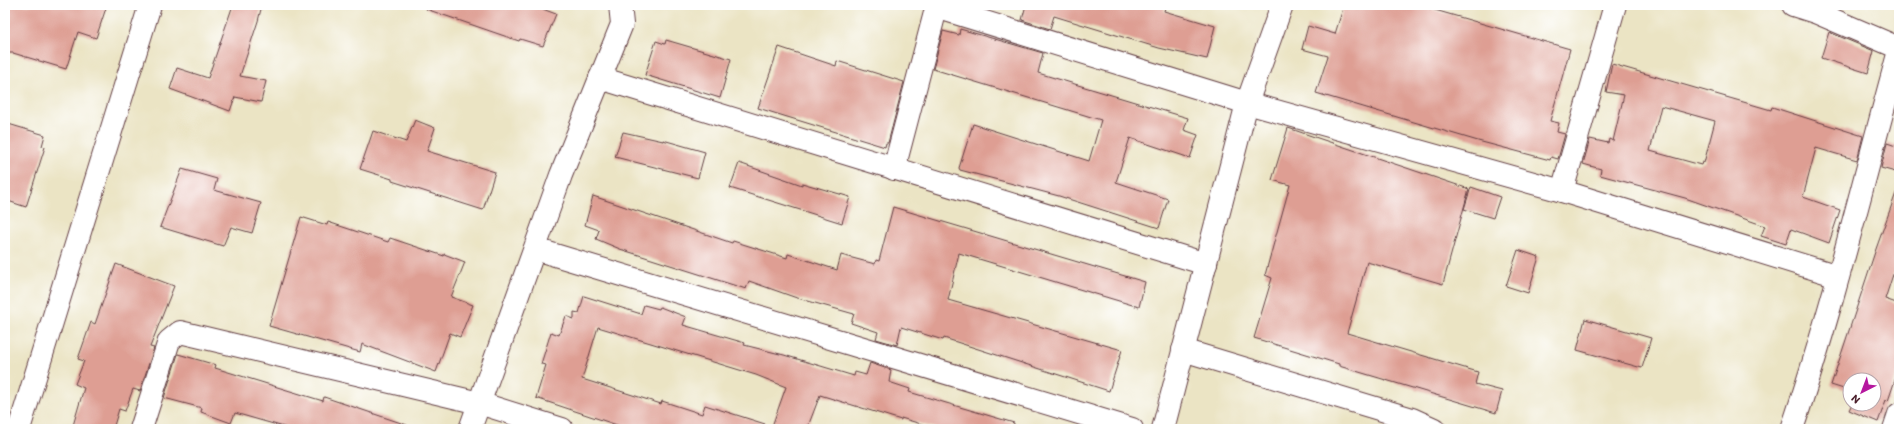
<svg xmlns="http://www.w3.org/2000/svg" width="1904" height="434" viewBox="0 0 1904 434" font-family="Itim,sans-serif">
<rect width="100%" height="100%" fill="#fff"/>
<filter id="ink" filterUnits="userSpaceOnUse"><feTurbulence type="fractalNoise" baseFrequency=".025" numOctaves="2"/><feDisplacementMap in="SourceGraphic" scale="8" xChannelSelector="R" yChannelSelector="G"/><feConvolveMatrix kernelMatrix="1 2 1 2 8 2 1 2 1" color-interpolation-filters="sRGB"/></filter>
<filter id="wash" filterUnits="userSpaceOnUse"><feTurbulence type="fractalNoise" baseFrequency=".012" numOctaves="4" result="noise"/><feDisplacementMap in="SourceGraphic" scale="16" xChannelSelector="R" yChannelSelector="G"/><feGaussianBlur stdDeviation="0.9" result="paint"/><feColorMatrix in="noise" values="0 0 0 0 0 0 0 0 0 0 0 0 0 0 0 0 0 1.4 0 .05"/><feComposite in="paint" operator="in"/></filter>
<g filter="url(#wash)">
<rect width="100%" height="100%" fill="#ebe4c4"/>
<g id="blocks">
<g fill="#de9e93" fill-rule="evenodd">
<path d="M 5,5 L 107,5 L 96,38 L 78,32 L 66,69 L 13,53 L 5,53 Z"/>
<path d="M 233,5 L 262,5 L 258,21 L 240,76 L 266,81 L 261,102 L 235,97 L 230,111 L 170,89 L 177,68 L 208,78 Z"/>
<path d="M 427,5 L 532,5 L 556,14 L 543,46 L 520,39 L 519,41 L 426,9 Z"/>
<path d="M 1026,5 L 1166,5 L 1164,11 L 1215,26 L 1207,59 L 1159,48 L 1054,16 L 1050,29 L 1022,20 Z"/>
<path d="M 1344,5 L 1428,5 L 1428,8 L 1570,49 L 1550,121 L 1559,123 L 1557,132 L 1565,134 L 1558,159 L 1551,157 L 1550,160 L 1478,141 L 1316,93 L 1328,56 L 1302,49 L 1308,26 L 1335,34 Z"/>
<path d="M 960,29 L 1043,53 L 1038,73 L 1188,118 L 1184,130 L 1198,135 L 1190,158 L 1130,138 L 1116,182 L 1168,199 L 1159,228 L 1059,196 L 960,170 L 959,168 L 973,124 L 1089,161 L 1101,120 L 933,69 L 943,31 L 959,35 Z"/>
<path d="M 1829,32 L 1874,51 L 1868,73 L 1821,58 Z"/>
<path d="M 666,40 L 731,59 L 720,98 L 645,75 L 656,41 L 665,44 Z"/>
<path d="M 779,47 L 836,66 L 837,61 L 904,82 L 888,143 L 886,143 L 885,147 L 758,108 Z"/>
<path d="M 1612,64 L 1771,110 L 1772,107 L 1863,136 L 1857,160 L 1816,148 L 1803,197 L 1840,210 L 1829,243 L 1791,229 L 1786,244 L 1761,236 L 1765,226 L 1685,198 L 1600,175 L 1601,169 L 1583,164 L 1590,139 L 1608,143 L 1609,139 L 1613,141 L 1624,95 L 1606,92 ZM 1661,106 L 1715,121 L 1704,163 L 1702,162 L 1701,165 L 1650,151 Z"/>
<path d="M 415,120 L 435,128 L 427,151 L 495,172 L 483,210 L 392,181 L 392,179 L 360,169 L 373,131 L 406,142 Z"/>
<path d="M 5,123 L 45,135 L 42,146 L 45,147 L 26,207 L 5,200 Z"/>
<path d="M 1288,128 L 1469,189 L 1443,284 L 1367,262 L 1347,333 L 1478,372 L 1475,384 L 1502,391 L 1496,413 L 1339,366 L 1339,364 L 1254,338 L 1272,278 L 1265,275 L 1290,185 L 1272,180 Z"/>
<path d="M 623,132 L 663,141 L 663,140 L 705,152 L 698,178 L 615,157 Z"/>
<path d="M 1887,143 L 1899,147 L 1899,173 L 1881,168 Z"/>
<path d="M 739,163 L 802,185 L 802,183 L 850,197 L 842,223 L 730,188 Z"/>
<path d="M 182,169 L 217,179 L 214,190 L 261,203 L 252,233 L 231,227 L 223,246 L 160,227 Z"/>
<path d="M 1471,187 L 1500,197 L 1493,218 L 1464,209 Z"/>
<path d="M 1896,193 L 1899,193 L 1899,256 L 1885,299 L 1899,304 L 1899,368 L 1888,401 L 1886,400 L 1878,422 L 1849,410 L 1852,404 L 1874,404 L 1874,380 L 1850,380 L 1850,391 L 1831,385 L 1876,249 Z"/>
<path d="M 593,196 L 732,243 L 733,241 L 787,258 L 788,254 L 837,270 L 841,255 L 875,264 L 876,260 L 879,261 L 893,207 L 1145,282 L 1139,307 L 959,253 L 948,300 L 1122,350 L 1109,391 L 944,338 L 943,340 L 901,327 L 897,345 L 876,339 L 878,332 L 851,323 L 854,314 L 794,297 L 749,281 L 746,289 L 620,249 L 596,239 L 599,230 L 585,225 Z"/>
<path d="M 301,217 L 327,225 L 328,222 L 388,242 L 390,238 L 444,256 L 444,254 L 465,262 L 451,297 L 473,305 L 460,337 L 450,333 L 436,372 L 362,344 L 360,352 L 269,326 Z"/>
<path d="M 1518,250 L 1539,257 L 1528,293 L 1506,286 Z"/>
<path d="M 116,264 L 174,286 L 150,347 L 154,348 L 140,391 L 133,389 L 125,411 L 119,409 L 113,429 L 72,429 L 84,388 L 75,384 L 84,361 L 78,359 L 91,322 L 95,324 Z"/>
<path d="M 584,296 L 641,314 L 644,305 L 659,309 L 660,307 L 686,317 L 683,325 L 745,343 L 744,345 L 784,355 L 854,376 L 855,372 L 866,375 L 870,363 L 891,370 L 889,382 L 910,389 L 909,392 L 1014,423 L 1013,429 L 938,429 L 901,418 L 901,420 L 820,395 L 807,429 L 771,429 L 786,387 L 756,375 L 598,327 L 582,379 L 661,404 L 662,401 L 702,414 L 705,405 L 765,424 L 764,429 L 629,429 L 536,398 L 546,365 L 541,364 L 551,332 L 559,335 L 566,316 L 574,319 L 574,312 L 579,313 Z"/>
<path d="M 1585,319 L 1651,338 L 1642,368 L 1577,350 Z"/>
<path d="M 178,354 L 216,365 L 215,368 L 323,401 L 324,397 L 407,425 L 406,429 L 291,429 L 235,413 L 231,423 L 201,412 L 202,408 L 164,398 Z"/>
</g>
</g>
</g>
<g filter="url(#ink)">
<use href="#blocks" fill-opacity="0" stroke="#623d42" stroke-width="1"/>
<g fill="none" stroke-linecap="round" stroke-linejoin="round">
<defs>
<g id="minor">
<path d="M 1793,5 L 1815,12 L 1899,48"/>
<path d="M 936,7 L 1247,103 L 1562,191 L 1838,276"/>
<path d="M 600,78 L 1206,264"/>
<path d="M 894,169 L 937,5"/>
<path d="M 1562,191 L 1615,5"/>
<path d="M 535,249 L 1132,429"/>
<path d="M 1183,350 L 1412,419 L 1434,429"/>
<path d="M 19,429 L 150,5"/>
<path d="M 141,429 L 169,341 L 180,332 L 479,403 L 562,429"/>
<path d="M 470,429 L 561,175 L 622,24 L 620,5"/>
<path d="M 1163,429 L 1247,103 L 1282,5"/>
<path d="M 1792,429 C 1834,305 1864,177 1899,51"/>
<path d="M 1894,429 L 1899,414"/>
</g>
</defs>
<use href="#minor" stroke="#623d42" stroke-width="24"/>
<use href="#minor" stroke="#fff" stroke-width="22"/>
</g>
</g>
<rect width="1904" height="434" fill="none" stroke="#fff" stroke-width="20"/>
<g transform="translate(1862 392) rotate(222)"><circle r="19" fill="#ffffff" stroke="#b7a5aa"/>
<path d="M0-3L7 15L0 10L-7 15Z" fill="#b5179e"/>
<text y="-6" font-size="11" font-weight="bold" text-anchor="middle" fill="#4a1f2b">N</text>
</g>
</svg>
